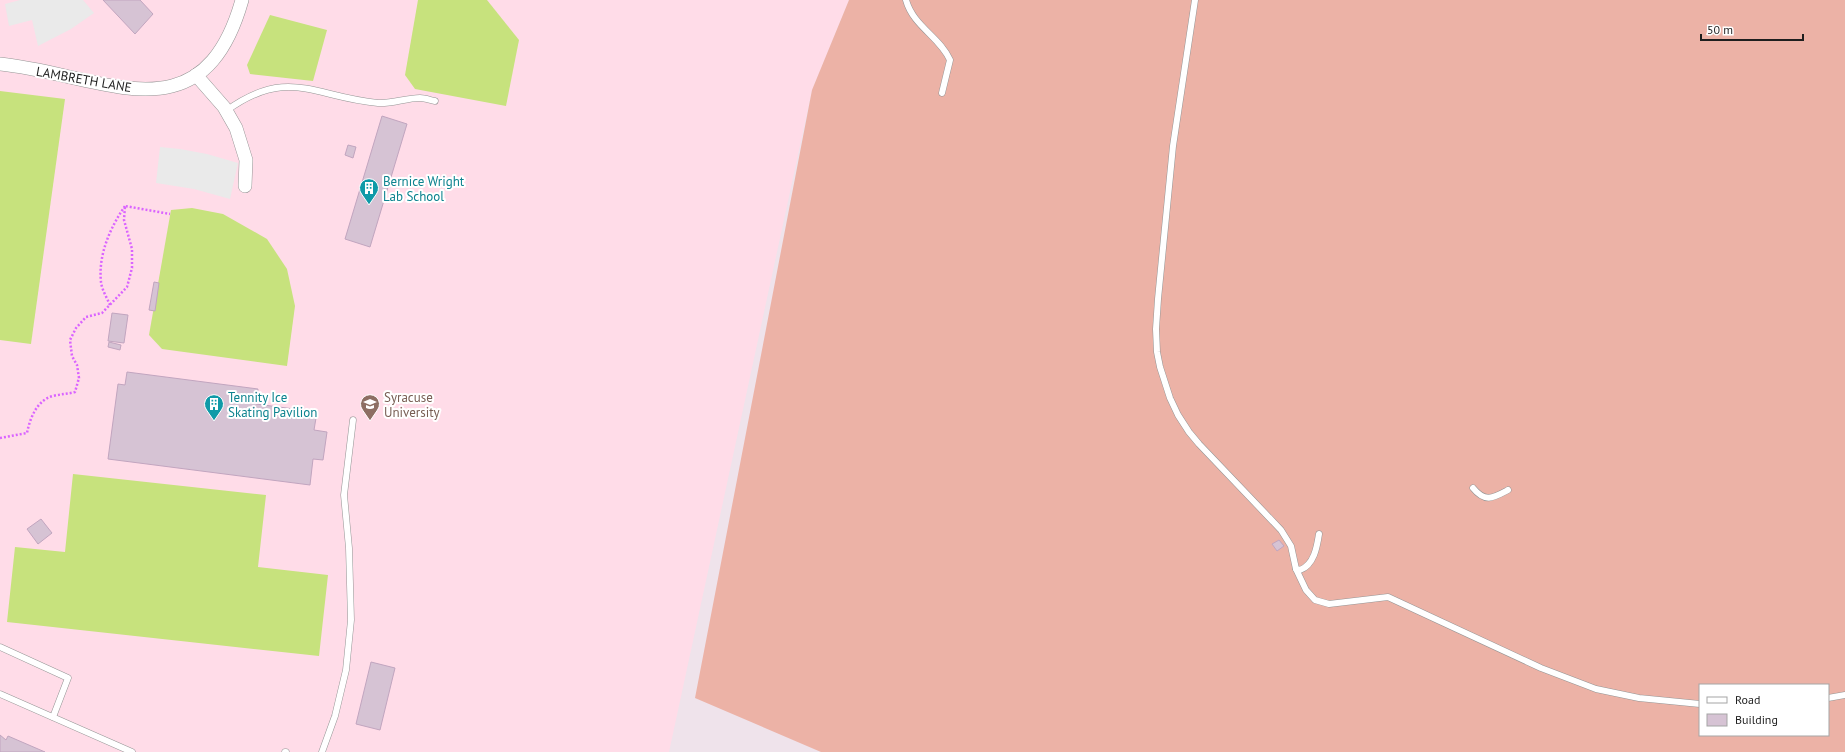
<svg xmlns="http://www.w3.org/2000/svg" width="1845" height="752" viewBox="0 0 1845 752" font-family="'PT Sans',sans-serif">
<rect width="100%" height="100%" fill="#efe3eb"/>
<path fill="#ffdce8" d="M 0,0 L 849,0 L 812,90 L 669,752 L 0,752 Z"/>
<path fill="#ecb2a6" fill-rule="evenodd" d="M 849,0 L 1845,0 L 1845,752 L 821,752 L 695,698 L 812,90 ZM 1700,685 L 1828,685 L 1828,735 L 1700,735 Z"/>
<g fill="#c7e27d">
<path d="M 418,0 L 487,0 L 519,40 L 506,106 L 415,89 L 405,75 Z"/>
<path d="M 270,15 L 327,30 L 313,81 L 250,74 L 247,65 Z"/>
<path d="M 0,91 L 65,99 L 31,344 L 0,340 Z"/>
<path d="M 192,208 L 223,214 L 267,239 L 287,269 L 295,306 L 287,366 L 162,349 L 149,335 L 171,210 Z"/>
<path d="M 73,474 L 266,495 L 258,567 L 328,575 L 319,656 L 7,622 L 15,547 L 65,552 Z"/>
</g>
<g fill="#eaeaea">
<path d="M 20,0 L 83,0 L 94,13 L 71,29 L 38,46 L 32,20 L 9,26 L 5,4 Z"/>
<path d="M 160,147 L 180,149 L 207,154 L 238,163 L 230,199 L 194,189 L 156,183 Z"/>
</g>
<g fill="#d6c3d4" stroke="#c1a5bf">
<path d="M 103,0 L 140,0 L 153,14 L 135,34 Z"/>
<path d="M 382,116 L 407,124 L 370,247 L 345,239 Z"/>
<path d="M 348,145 L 356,147 L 353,158 L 345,155 Z"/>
<path d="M 154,282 L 159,283 L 155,311 L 149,310 Z"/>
<path d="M 112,313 L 128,315 L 124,343 L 108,341 Z"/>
<path d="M 109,342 L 121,345 L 120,350 L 108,347 Z"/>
<path d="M 127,372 L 258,389 L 256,404 L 317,412 L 314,430 L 327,432 L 323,460 L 313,459 L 310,485 L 108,459 L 118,384 L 125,385 Z"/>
<path d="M 41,519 L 52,533 L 38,544 L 27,529 Z"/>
<path d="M 1279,540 L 1284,546 L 1277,551 L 1272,544 Z"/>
<path d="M 371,662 L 395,668 L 380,730 L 356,724 Z"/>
<path d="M 0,735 L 6,740 L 8,736 L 45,752 L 0,752 Z"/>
</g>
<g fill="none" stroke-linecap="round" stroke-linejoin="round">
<defs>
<g id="lane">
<path d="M 906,0 C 913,26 940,37 950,60 L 942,93"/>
<path d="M 1195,0 L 1173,146 L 1158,299 L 1156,329 L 1157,352 L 1160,367 L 1170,398 L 1178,415 L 1189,432 L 1199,444 L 1281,530 L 1291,546 L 1296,569 L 1300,570 C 1314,565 1317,547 1319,534"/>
<path d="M 226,111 C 288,66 314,97 378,103 C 392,104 406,98 420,98 C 425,98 430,100 435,101"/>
<path d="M 1473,488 C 1485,503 1493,498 1508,490"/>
<path d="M 1296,569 L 1306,590 L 1315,600 L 1329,604 L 1388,597 L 1541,668 L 1596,689 L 1639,698 L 1700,704"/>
<path d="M 0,647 L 68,678 L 53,717"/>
<path d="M 0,694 L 132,752"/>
<path d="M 1828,698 L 1845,695"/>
<path d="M 285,752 L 286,752"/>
<path d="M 322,752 L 335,716 L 346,670 L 351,620 L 349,548 L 344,495 L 353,420"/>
</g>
<g id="street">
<path d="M 0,64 C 101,74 202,142 242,0"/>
<path d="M 196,75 L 224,107 L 236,128 L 246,160 L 245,186"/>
</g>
</defs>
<use href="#lane" stroke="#959595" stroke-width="7"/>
<use href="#street" stroke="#959595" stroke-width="14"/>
<g stroke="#da64ff" stroke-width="2.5" stroke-dasharray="2 2" stroke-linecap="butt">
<path d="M 110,305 C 107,298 102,290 101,282 C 98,255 110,228 125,206"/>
<path d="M 0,438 L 27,433 C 30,418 37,400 53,396 C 61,394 68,394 75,392 L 79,378 L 77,365 L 72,356 L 70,340 L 76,328 L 86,317 L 102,313 L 127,287 L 132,268 L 132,249 L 124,220 L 125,206 L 170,214"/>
</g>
<use href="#lane" stroke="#fff" stroke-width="6"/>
<use href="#street" stroke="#fff" stroke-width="13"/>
</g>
<defs>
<symbol id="building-pin" viewBox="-11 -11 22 30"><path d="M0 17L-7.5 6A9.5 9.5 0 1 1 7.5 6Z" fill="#0f9aa8" stroke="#fff"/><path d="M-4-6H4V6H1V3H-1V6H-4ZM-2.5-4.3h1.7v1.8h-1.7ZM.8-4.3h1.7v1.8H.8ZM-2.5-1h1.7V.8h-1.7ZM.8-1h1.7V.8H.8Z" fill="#fff"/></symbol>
<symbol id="university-pin" viewBox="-11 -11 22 30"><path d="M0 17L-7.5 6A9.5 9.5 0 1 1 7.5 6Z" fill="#8d6e63" stroke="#fff"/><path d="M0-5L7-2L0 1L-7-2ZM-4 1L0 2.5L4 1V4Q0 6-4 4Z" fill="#fff"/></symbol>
</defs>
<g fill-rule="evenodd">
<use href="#building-pin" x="358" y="177" width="22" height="30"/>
<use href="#building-pin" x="203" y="393" width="22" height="30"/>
<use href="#university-pin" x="359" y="393" width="22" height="30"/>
</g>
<g text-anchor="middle" stroke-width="4" stroke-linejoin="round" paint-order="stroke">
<g font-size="13" fill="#1e1e1e" stroke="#fff">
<text transform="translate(84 79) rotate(10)" y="5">LAMBRETH LANE</text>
</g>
<g font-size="13" fill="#0d838f" stroke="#fff" text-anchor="start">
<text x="383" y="186">Bernice Wright<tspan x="383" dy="15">Lab School</tspan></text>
<text x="228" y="402">Tennity Ice<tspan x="228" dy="15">Skating Pavilion</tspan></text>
</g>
<g font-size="13" fill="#785e54" stroke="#fff" text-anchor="start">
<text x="384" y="402">Syracuse<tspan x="384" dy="15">University</tspan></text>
</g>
</g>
<rect x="1699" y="684" width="130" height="52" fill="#ffffff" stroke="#a5a5a5"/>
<rect x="1707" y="697" width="20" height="6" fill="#ffffff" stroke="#a5a5a5"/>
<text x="1735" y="704" font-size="12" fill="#1e1e1e">Road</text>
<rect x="1707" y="714" width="20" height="12" fill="#d6c3d4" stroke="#a5a5a5"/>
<text x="1735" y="724" font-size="12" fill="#1e1e1e">Building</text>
<path d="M1701 34v6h102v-6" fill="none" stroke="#1e1e1e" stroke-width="2"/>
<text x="1707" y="34" font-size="12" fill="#1e1e1e" stroke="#ffffff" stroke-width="3" paint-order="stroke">50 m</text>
</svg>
